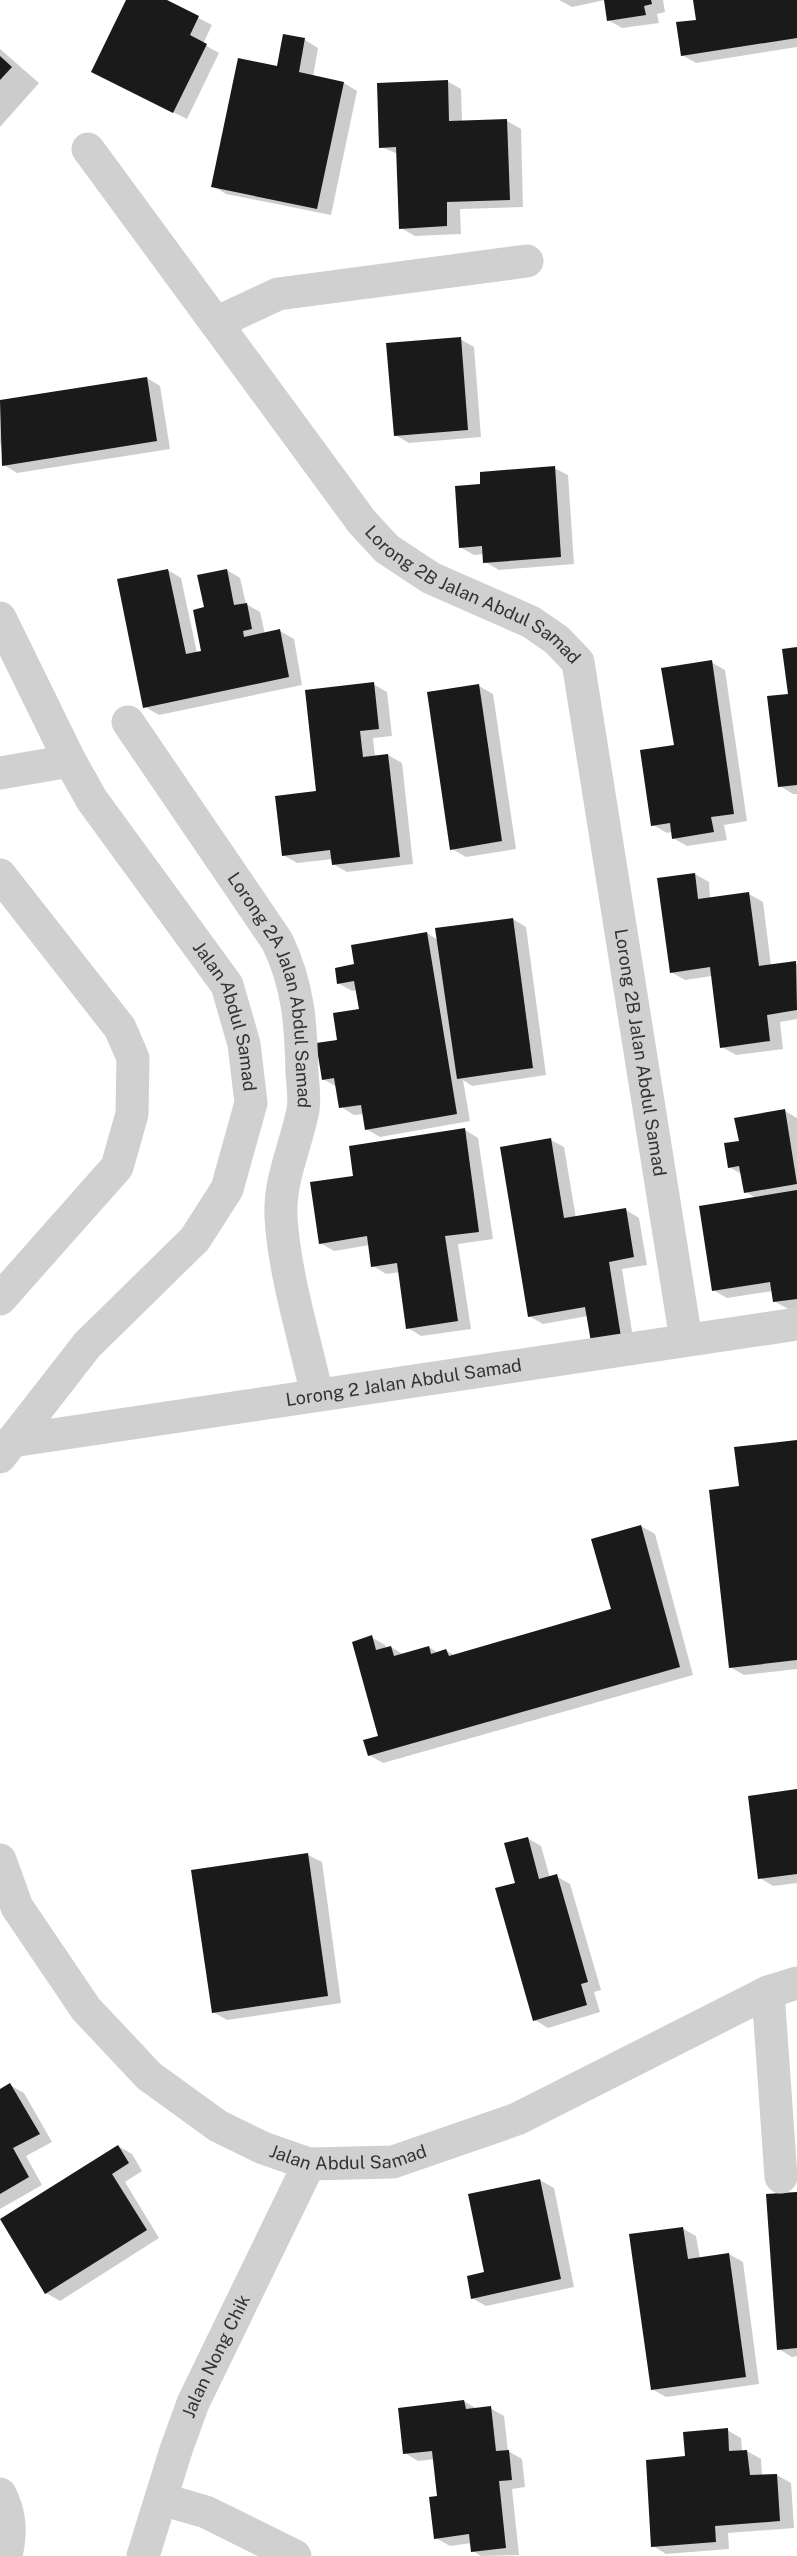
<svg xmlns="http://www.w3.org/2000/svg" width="797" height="2556" viewBox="0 0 797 2556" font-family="'Public Sans',sans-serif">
<rect width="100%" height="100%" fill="#fff"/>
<g fill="#0003">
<path d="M 128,0 L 164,0 L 212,25 L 203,44 L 219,53 L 187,119 L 106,79 Z"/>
<path d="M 559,0 L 605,0 L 572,7 Z"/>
<path d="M 605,0 L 663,0 L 665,12 L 657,14 L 659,23 L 622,28 L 608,20 Z"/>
<path d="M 695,0 L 797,0 L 797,47 L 696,63 L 682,55 L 698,21 Z"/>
<path d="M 285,36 L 305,40 L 318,48 L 313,77 L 344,83 L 357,91 L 331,215 L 226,194 L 213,186 L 278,68 Z"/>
<path d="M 0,49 L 39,83 L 0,127 Z"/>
<path d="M 447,81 L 461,89 L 462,122 L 507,121 L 521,129 L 523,207 L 460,209 L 461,234 L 415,236 L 401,228 L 398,154 L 381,147 Z"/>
<path d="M 460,339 L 474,347 L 481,437 L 409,443 L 395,435 Z"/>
<path d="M 147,378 L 160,386 L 170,449 L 17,473 L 4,465 L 0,441 L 0,401 Z"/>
<path d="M 554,468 L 568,475 L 574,564 L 499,570 L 485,562 L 484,554 L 474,555 L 460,547 L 482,485 Z"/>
<path d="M 168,570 L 181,578 L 197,653 L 203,652 L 206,608 L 227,570 L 240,578 L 246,604 L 260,612 L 265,634 L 280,631 L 294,639 L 302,685 L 159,715 L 145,707 Z"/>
<path d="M 797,648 L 797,794 L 793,794 L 780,786 Z"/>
<path d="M 711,662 L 725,670 L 747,821 L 724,825 L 727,840 L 687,846 L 673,838 L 672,832 L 667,833 L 653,825 L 675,747 Z"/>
<path d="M 373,684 L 387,692 L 392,736 L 373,738 L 375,757 L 388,755 L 402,763 L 413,864 L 347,872 L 333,864 L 333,859 L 297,863 L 283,855 Z"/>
<path d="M 479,686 L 493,694 L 516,849 L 466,857 L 452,849 Z"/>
<path d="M 695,874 L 709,882 L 710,899 L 749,894 L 763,902 L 771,966 L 797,964 L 797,1019 L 780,1022 L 783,1049 L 736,1055 L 722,1047 L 712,976 L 685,980 L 671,972 Z"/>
<path d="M 513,919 L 526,927 L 546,1075 L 472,1086 L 463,1080 L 470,1121 L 380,1137 L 366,1129 L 364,1114 L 354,1115 L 341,1107 L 337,1087 L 323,1079 L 339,1041 L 361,1011 L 357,990 L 352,991 L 338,983 L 356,965 L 427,933 L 438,940 Z"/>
<path d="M 785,1111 L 797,1118 L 797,1308 L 788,1309 L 774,1301 L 773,1291 L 727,1298 L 713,1290 L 756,1198 L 746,1192 L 743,1175 L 729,1167 L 740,1142 Z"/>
<path d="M 465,1130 L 478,1138 L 493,1239 L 458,1244 L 471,1329 L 421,1336 L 408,1328 L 400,1272 L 386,1274 L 373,1266 L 370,1245 L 334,1251 L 320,1243 L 355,1178 Z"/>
<path d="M 551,1140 L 564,1147 L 576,1218 L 626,1210 L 639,1218 L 647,1265 L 622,1269 L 634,1344 L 588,1316 L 543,1324 L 529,1316 Z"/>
<path d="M 797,1441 L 797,1669 L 744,1675 L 730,1667 L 740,1488 Z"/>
<path d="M 641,1526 L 655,1534 L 693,1675 L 383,1763 L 369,1755 L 380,1737 L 371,1637 L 385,1645 L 386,1648 L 391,1647 L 404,1655 L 429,1647 L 438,1653 L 446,1650 L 455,1656 L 612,1610 Z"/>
<path d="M 797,1791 L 797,1883 L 773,1886 L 760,1878 Z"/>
<path d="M 527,1838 L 541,1846 L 550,1878 L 556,1876 L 570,1884 L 601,1990 L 594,1992 L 600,2012 L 548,2028 L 535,2020 L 517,1884 Z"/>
<path d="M 308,1855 L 322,1862 L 341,2003 L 227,2020 L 213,2012 Z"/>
<path d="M 10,2085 L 24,2093 L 52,2142 L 26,2156 L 42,2185 L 0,2209 L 0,2090 Z"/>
<path d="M 118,2146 L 132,2154 L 142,2171 L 125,2182 L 159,2238 L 60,2301 L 46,2293 Z"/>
<path d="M 540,2180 L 554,2188 L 574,2287 L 486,2306 L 472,2298 Z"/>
<path d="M 797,2193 L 797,2356 L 792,2357 L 779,2349 Z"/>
<path d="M 682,2228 L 696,2236 L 700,2259 L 729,2254 L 743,2262 L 759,2384 L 666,2397 L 652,2389 Z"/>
<path d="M 464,2401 L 477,2409 L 490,2408 L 504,2416 L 508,2451 L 522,2459 L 525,2487 L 512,2489 L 519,2555 L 481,2556 L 473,2551 L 472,2543 L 450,2546 L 436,2538 L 439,2498 L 435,2459 L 418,2461 L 405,2453 Z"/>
<path d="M 727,2430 L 741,2438 L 742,2451 L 747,2451 L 761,2459 L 762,2476 L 777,2475 L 791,2483 L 794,2528 L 728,2533 L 729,2549 L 666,2554 L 653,2546 L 686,2458 Z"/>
</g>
<g fill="#1a1a1a">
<path d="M 126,0 L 167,0 L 199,16 L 190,35 L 207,44 L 173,113 L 91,72 Z"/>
<path d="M 604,0 L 651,0 L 652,4 L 644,6 L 646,15 L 607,21 Z"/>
<path d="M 693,0 L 797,0 L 797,38 L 681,56 L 676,22 L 696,20 Z"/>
<path d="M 283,34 L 305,38 L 299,72 L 344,82 L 317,209 L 211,187 L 238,58 L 277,66 Z"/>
<path d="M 0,56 L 12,67 L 0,80 Z"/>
<path d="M 448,80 L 449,121 L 507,119 L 510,200 L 447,202 L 447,226 L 399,229 L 396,147 L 379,148 L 377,83 Z"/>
<path d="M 461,337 L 468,430 L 394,436 L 386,343 Z"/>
<path d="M 147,377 L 157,441 L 2,466 L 0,400 Z"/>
<path d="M 555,466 L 561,557 L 483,563 L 482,546 L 459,548 L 455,486 L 480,484 L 480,472 Z"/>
<path d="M 168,569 L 186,654 L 201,651 L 193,610 L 204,607 L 197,575 L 227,569 L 234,605 L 247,603 L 252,629 L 243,631 L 244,637 L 280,629 L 289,677 L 143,708 L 117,579 Z"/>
<path d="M 797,647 L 797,785 L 778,787 L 767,696 L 788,694 L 782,649 Z"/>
<path d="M 712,660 L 734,814 L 711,817 L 714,832 L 672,839 L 670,823 L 651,826 L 640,750 L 674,745 L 661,668 Z"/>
<path d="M 374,682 L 379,729 L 360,731 L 363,757 L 388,754 L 400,857 L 332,865 L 330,850 L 282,856 L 275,796 L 316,791 L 305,690 Z"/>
<path d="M 479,684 L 502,841 L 450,850 L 427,692 Z"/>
<path d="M 695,873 L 698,899 L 749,892 L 759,966 L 796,961 L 797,1010 L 767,1015 L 770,1041 L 720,1048 L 710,967 L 670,973 L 657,878 Z"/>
<path d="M 513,918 L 533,1068 L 457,1079 L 435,928 Z"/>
<path d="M 427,932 L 457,1114 L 365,1130 L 361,1105 L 339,1108 L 334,1078 L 322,1080 L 316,1043 L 337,1040 L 333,1013 L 359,1009 L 354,981 L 337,984 L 335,968 L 354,964 L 351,945 Z"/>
<path d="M 785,1109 L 797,1184 L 744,1193 L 739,1166 L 728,1168 L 724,1143 L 739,1141 L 734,1118 Z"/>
<path d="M 465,1128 L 479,1232 L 445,1236 L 458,1321 L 406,1329 L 397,1263 L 371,1267 L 367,1236 L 319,1244 L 310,1182 L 353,1176 L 349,1146 Z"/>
<path d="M 551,1138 L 564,1218 L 626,1208 L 634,1257 L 609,1262 L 621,1337 L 591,1342 L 585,1307 L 528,1317 L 500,1147 Z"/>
<path d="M 797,1190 L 797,1299 L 773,1302 L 770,1282 L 712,1291 L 699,1206 Z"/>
<path d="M 797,1440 L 797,1660 L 729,1668 L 709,1490 L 739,1486 L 734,1447 Z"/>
<path d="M 641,1525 L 680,1667 L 368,1756 L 363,1740 L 378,1736 L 352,1642 L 372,1635 L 376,1650 L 391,1646 L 394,1656 L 429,1646 L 431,1654 L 446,1649 L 449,1656 L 611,1609 L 591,1539 Z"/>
<path d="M 797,1789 L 797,1874 L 758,1879 L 748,1796 Z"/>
<path d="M 528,1837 L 539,1879 L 557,1874 L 588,1982 L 581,1984 L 587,2005 L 533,2021 L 495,1888 L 515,1883 L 504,1843 Z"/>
<path d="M 308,1853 L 328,1996 L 212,2013 L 191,1870 Z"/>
<path d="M 10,2083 L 40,2134 L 13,2148 L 29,2177 L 0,2194 L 0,2089 Z"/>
<path d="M 118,2145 L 129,2163 L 112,2174 L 147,2230 L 45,2294 L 0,2219 Z"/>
<path d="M 540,2179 L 561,2279 L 471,2299 L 467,2276 L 484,2272 L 468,2194 Z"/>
<path d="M 797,2192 L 797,2348 L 777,2350 L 766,2194 Z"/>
<path d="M 683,2227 L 688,2259 L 729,2253 L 746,2377 L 651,2390 L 629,2234 Z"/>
<path d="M 464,2400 L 466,2409 L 491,2406 L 496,2451 L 509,2450 L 512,2480 L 499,2481 L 506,2548 L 471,2552 L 469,2534 L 434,2539 L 429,2497 L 437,2496 L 432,2451 L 403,2454 L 398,2408 Z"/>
<path d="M 728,2428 L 729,2451 L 747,2450 L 750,2475 L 777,2474 L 780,2521 L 715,2526 L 716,2542 L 651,2547 L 646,2460 L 685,2456 L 683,2432 Z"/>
</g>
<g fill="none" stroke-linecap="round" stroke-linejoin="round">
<g stroke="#d0d0d0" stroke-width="33">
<path id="s1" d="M 88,149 L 362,522 L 387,549 L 431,578 L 531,622 L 557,640 L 578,662 L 686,1340"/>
<path d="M 216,323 L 278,294 L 527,261"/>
<path id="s2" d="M 0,618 L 70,761 L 92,800 L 227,985 L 244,1044 L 251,1103 L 227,1189 L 195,1239 L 87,1345 L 0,1457"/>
<path id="s3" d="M 128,722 L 277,941 C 299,986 301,1026 302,1074 C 303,1086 305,1099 303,1110 C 296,1146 279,1180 281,1217 C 284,1273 305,1340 317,1395"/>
<path d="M 0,773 L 70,761"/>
<path d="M 0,875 L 120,1028 L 133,1058 L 132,1114 L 117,1167 L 0,1299"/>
<path id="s4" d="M 12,1441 L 797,1324"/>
<path id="s5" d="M 0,1860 L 17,1907 L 86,2009 L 149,2076 L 218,2126 L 263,2148 L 309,2164 L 393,2162 L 517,2119 L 768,1992 L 797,1983"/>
<path d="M 768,1992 L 781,2177"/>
<path d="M 0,2494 C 11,2515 11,2533 6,2556"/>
<path d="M 161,2499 L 206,2512 L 295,2556"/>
<path id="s6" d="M 143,2556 L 176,2450 L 193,2403 L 309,2164"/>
</g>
</g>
<g text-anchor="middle" stroke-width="6" stroke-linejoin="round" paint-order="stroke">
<g font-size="18" fill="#333" stroke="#fff">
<text dy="6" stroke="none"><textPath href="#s1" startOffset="597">Lorong 2B Jalan Abdul Samad</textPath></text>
<text dy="6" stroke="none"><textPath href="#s3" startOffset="310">Lorong 2A Jalan Abdul Samad</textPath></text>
<text dy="6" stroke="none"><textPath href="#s2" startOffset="462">Jalan Abdul Samad</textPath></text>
<text dy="6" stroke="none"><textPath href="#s1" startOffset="1119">Lorong 2B Jalan Abdul Samad</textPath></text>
<text dy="6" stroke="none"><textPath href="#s4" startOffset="396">Lorong 2 Jalan Abdul Samad</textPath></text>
<text dy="6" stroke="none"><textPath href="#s5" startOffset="488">Jalan Abdul Samad</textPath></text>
<text dy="6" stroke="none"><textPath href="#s6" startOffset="213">Jalan Nong Chik</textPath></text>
</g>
</g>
</svg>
